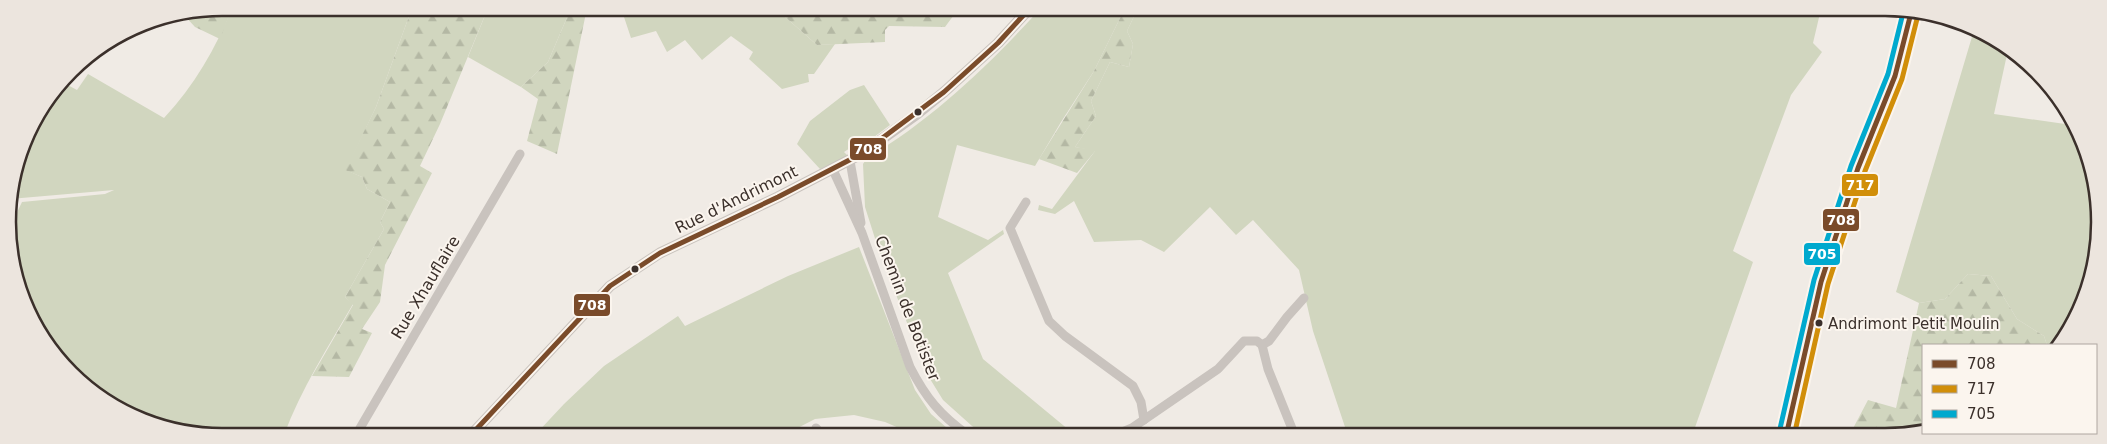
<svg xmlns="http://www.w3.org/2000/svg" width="2107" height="444" viewBox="0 0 2107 444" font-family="'DejaVu Sans',sans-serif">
<defs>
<pattern id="forest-firs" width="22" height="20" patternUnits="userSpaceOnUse" patternTransform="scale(1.25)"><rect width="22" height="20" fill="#d1d6bf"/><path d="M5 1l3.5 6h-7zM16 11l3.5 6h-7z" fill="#b4b8a4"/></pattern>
</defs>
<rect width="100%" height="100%" fill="#f0ebe5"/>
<g fill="#d1d6bf">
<path d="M 232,8 L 412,8 L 376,107 L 346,170 L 362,177 L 367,189 L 390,202 L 380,222 L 384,229 L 345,297 L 353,304 C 328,347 301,389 284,435 L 194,435 L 115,408 L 61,363 L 19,291 L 10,227 L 22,202 L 105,194 L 114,190 L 10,199 L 29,127 L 62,82 L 77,90 L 88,74 L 164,118 C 194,86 216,48 232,8 Z"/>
<path d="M 488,8 L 571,8 L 548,62 L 521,87 L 468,57 Z"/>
<path d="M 621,8 L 775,8 L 817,45 L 835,44 L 814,74 L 808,74 L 809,82 L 782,89 L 749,59 L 753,52 L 731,36 L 702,60 L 685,40 L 667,52 L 656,31 L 631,38 Z"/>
<path d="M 1041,8 L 1125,8 L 1094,71 L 1061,122 L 1035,166 L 957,145 L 938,217 L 988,240 L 1003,230 L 1004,234 L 948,273 L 983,359 L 1075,435 L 985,435 L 972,426 L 943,400 L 927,374 L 879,251 L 865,207 L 863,164 L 867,158 C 933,119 989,65 1041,8 Z"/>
<path d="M 1138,8 L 1821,9 L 1813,43 L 1822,52 L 1791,95 L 1733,251 L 1753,262 L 1692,436 L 1348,436 L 1313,331 L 1299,270 L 1253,220 L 1236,235 L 1210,207 L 1164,252 L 1141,240 L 1094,242 L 1074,201 L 1055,214 L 1038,210 L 1039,205 L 1052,209 L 1095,151 L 1075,147 L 1096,116 L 1091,101 L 1110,62 L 1129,67 L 1133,44 L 1127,31 Z"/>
<path d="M 1974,30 L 1992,36 L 2008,50 L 1994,114 L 2072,125 L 2092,166 L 2098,250 L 2077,317 L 2057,345 L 2047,345 L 2044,336 L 2017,319 L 1991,276 L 1968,274 L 1945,299 L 1919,303 L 1896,292 Z"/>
<path d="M 864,85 L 890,125 L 858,149 L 856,144 L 844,152 L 848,156 L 820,169 L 797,144 L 810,121 L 850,90 Z"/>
<path d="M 859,247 L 915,390 L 931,414 L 955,435 L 915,435 L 885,422 L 854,415 L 815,419 L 784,435 L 535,435 L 564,404 L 604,366 L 678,316 L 685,326 L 788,276 Z"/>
</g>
<g fill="url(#forest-firs)">
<path d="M 222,8 L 232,8 L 220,39 L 195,27 L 184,15 Z"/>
<path d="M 412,8 L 488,8 L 440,124 L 420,166 L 432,173 L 385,265 L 380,302 L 362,329 L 372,333 L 349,377 L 312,376 L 353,305 L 345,297 L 384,229 L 380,222 L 390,202 L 367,189 L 362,177 L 345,170 L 376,107 Z"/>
<path d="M 571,8 L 587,8 L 557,154 L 527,141 L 538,99 L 521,87 L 548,62 Z"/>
<path d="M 775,8 L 959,8 L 945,27 L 889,26 L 885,30 L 885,42 L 817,45 Z"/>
<path d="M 1125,8 L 1138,8 L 1127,31 L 1133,44 L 1129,67 L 1110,62 L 1091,101 L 1096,116 L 1075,147 L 1096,150 L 1077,173 L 1039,159 L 1094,71 Z"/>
<path d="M 1968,274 L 1991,276 L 2017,319 L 2044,336 L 2047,345 L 1923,345 L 1923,430 L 1899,436 L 1849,436 L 1868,400 L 1896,408 L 1919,303 L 1945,299 Z"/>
</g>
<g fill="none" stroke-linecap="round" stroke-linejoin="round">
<g stroke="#c9c3be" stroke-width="9">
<path d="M 850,161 L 861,223"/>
<path d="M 833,170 L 862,233 L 910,367 C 926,398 940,415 968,435"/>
<path d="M 1026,202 L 1010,228 L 1049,321 L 1065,336 L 1133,386 L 1141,402 L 1144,420"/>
<path d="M 1262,345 L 1268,369 L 1295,436"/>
<path d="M 1262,345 L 1269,341 L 1287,317 L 1304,298"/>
<path d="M 816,428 L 822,435"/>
<path d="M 356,435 L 520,154"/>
<path d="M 844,435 L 858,433 L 860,435"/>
<path d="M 1115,435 L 1132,428 L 1218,369 L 1244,341 L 1257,341 L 1262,345"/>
</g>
<g stroke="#c9c3be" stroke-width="11">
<path d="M 471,435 L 610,286 L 660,253 L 778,197 L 861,154 L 917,114 L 944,92 L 998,43 L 1030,8"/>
<path d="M 1786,436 L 1789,428 L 1821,282 L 1858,168 L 1895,76 L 1912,9"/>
</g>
<defs>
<g id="bus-1">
<path d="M 471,435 L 610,286 L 660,253 L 778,197 L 861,154 L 944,92 L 998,43 L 1030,8"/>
<path d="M 1786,436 L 1821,282 L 1858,168 L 1895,76 L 1912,9"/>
</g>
<path id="bus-2" d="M 1794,436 L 1828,284 L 1865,171 L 1902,79 L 1919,11"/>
<path id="bus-3" d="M 1779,433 L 1814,280 L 1851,166 L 1888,74 L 1904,9"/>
</defs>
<use href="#bus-1" stroke="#fbf5ee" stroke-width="9"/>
<use href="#bus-2" stroke="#fbf5ee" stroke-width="9"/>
<use href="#bus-3" stroke="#fbf5ee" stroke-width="9"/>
<use href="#bus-1" stroke="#7a4b2a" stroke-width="5"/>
<use href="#bus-2" stroke="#d18e09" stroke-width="5"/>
<use href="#bus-3" stroke="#00a9ce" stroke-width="5"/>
</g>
<g fill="#3b302b" stroke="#fbf5ee" stroke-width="2">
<circle cx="918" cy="112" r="4.5"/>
<circle cx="635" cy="269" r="4.5"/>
<circle cx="1819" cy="323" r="4.5"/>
</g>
<g text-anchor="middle" stroke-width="4" stroke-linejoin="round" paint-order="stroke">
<g font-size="15" fill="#3b302b" stroke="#fbf5ee" text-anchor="start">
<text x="1828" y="329">Andrimont Petit Moulin</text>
</g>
<g font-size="16" fill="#3b302b" stroke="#fbf5ee">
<text transform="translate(736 199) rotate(-26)" y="6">Rue d'Andrimont</text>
<text transform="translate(425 287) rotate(-59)" y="6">Rue Xhauflaire</text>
<text transform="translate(908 308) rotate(69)" y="6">Chemin de Botister</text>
</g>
</g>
<path d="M0 0H2107V444H0ZM222 16H1885A206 206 0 0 1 2091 222V222A206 206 0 0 1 1885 428H222A206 206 0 0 1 16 222V222A206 206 0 0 1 222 16Z" fill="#ece5de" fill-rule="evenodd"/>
<path fill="none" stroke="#3b302b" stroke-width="2.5" d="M222 16H1885A206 206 0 0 1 2091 222V222A206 206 0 0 1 1885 428H222A206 206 0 0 1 16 222V222A206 206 0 0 1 222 16Z"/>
<g stroke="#fbf5ee" stroke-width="2">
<rect x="849" y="137" width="38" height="24" rx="5" fill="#7a4b2a"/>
<rect x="1841" y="173" width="38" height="24" rx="5" fill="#d18e09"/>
<rect x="1822" y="208" width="38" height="24" rx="5" fill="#7a4b2a"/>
<rect x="1803" y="242" width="38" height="24" rx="5" fill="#00a9ce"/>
<rect x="573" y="293" width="38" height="24" rx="5" fill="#7a4b2a"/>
</g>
<g font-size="14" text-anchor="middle" font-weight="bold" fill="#fff">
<text x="868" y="154">708</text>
<text x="1860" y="190">717</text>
<text x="1841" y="225">708</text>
<text x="1822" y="259">705</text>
<text x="592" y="310">708</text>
</g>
<rect x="1922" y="344" width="175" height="90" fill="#fbf5ee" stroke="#aea6a0"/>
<rect x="1932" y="360" width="25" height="8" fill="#7a4b2a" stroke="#aea6a0"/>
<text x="1967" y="369" font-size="15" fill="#3b302b">708</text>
<rect x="1932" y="385" width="25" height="8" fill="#d18e09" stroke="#aea6a0"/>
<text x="1967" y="394" font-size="15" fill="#3b302b">717</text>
<rect x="1932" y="410" width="25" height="8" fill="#00a9ce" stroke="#aea6a0"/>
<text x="1967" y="419" font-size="15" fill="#3b302b">705</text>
</svg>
